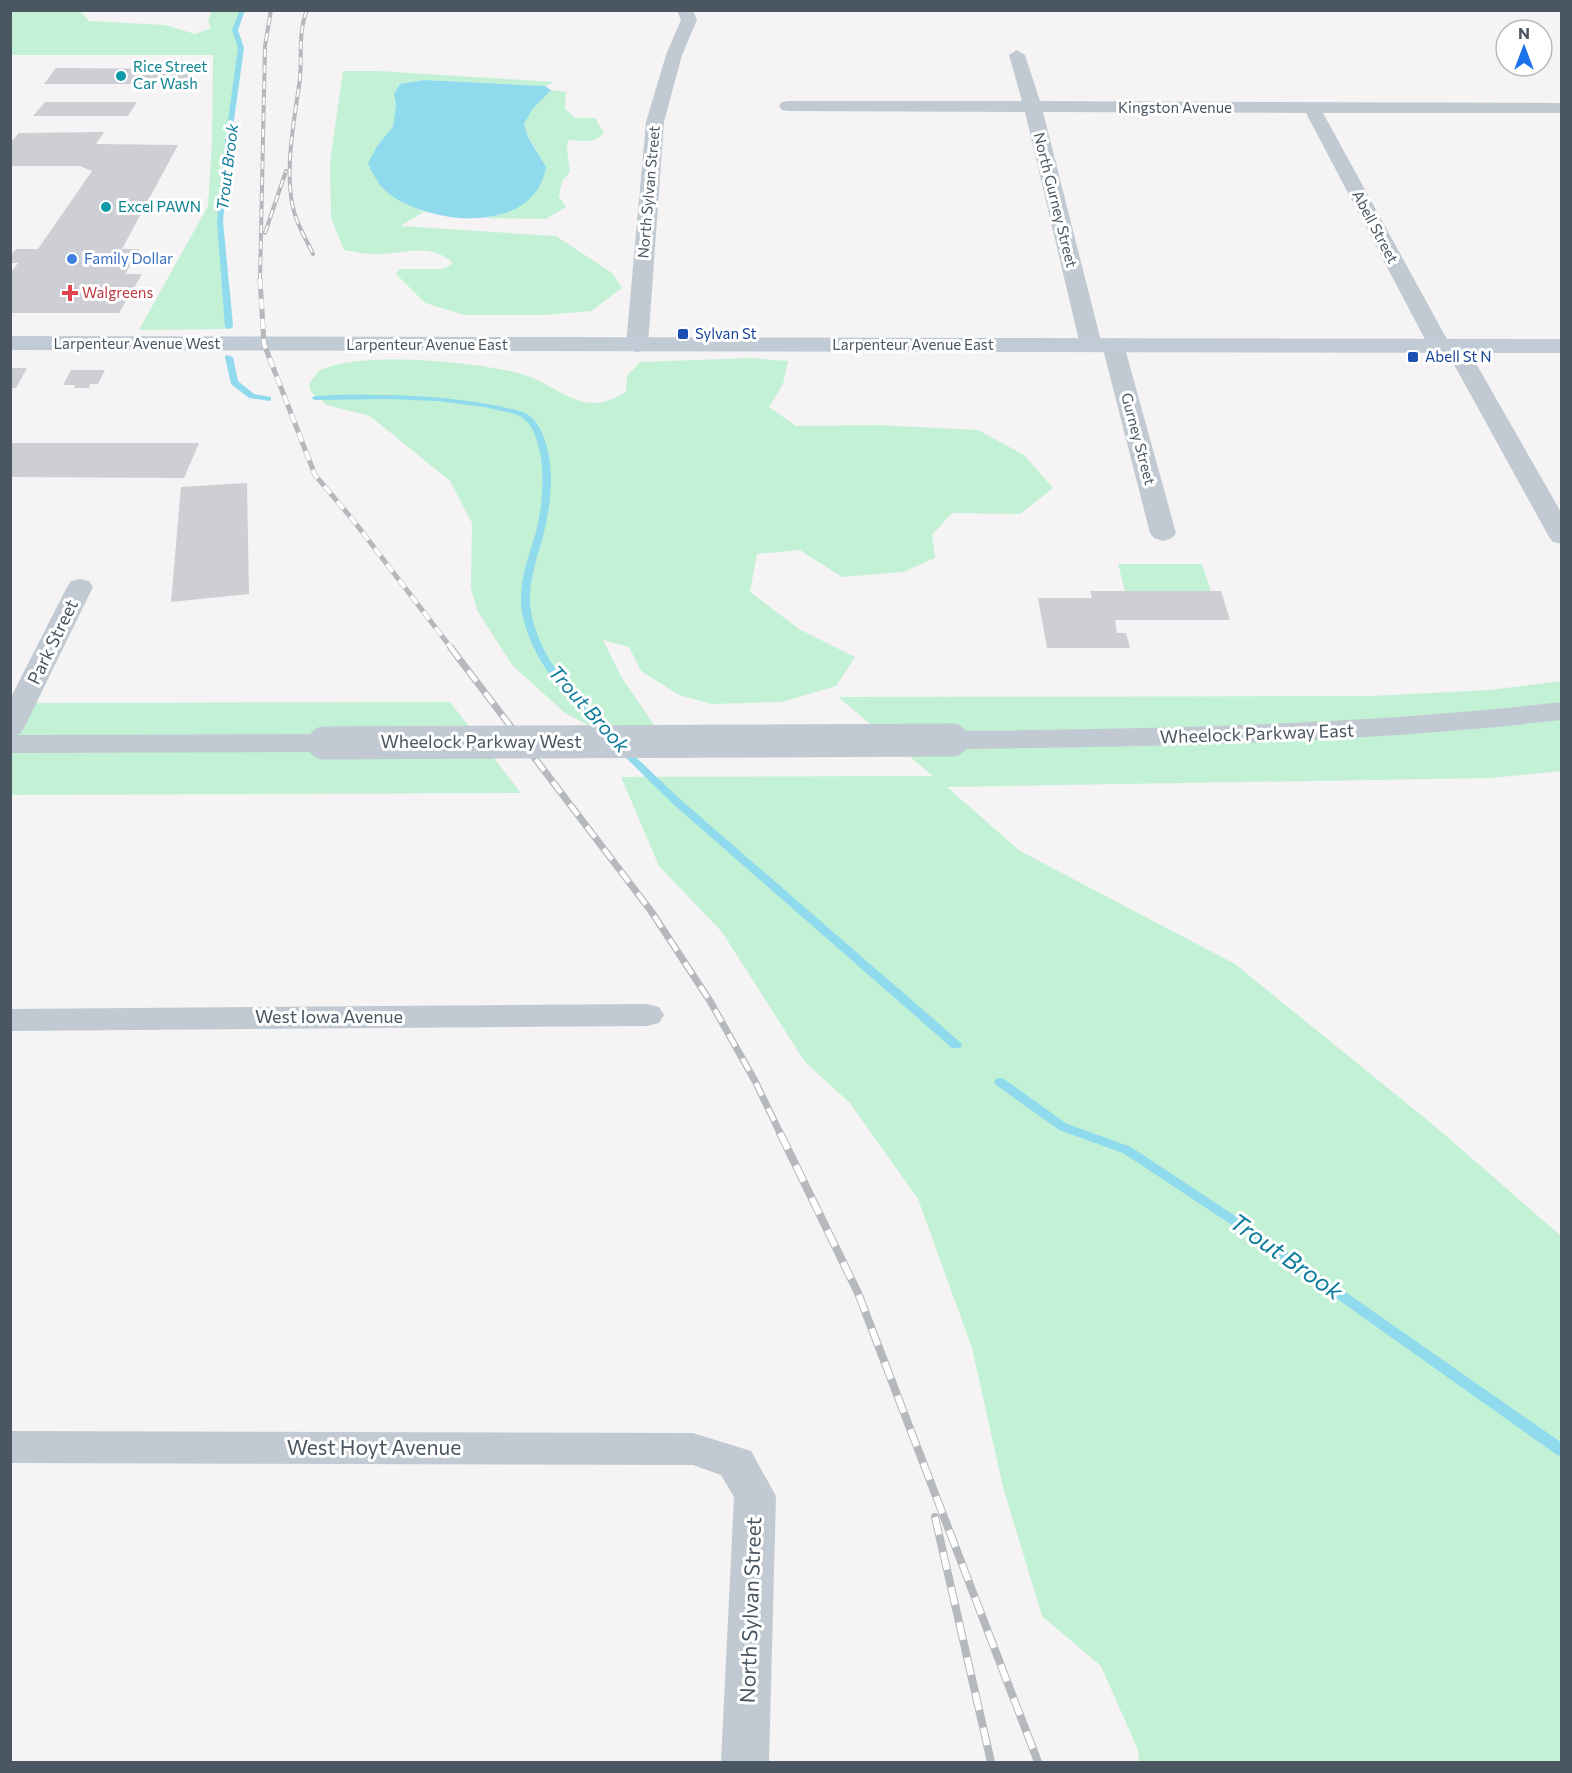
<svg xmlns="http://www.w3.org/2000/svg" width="1572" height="1773" viewBox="0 0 1572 1773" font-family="Commissioner,sans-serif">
<rect width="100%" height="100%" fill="#f5f3f3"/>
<g fill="#c3f1d5">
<path d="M 10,11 L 80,11 L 89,21 L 165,25 L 195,34 L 211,28 L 208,21 L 212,11 L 244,11 L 235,30 L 241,48 L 220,223 L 222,271 L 230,329 L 139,330 L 208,206 L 212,143 L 213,55 L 11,55 Z"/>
<path d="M 343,71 L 379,71 L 554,82 L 545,86 L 424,80 L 400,84 C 392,98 399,112 393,127 C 390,133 382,140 377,146 L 391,195 L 424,212 L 400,226 L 556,236 L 612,273 L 622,288 L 591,311 L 545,315 L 465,315 L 425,303 L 396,274 L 400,269 L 443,269 L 453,263 C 431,243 408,253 381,254 C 369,255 356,252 344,250 L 331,218 L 330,162 Z"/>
<path d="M 551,90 L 566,92 L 565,109 L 575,118 L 595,118 L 604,133 C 595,144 582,141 568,140 L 567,150 L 570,172 L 562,181 L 559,197 L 566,207 L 546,219 L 487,218 L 514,210 L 537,150 L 528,137 L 524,124 L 532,110 Z"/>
<path d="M 751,358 L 788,361 L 783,384 L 769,407 L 796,426 L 876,425 L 978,430 L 1024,455 L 1053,488 L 1020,514 L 952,513 L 932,535 L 935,558 L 903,572 L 842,577 L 800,550 L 757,554 L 750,592 L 799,629 L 855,657 L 836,686 L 782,702 L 712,704 L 679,695 L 641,671 L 629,647 L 603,640 L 622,678 L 654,725 L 588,725 L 565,713 L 512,665 L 477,610 L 471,588 L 472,523 L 450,481 L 370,416 L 327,405 L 311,392 L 309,384 C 312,380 316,373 321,370 C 359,350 487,362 528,376 C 550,384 572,404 596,403 C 607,402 617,397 626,392 L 627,376 L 640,362 Z"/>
<path d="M 1118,564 L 1202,564 L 1211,591 L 1125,591 Z"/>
<path d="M 1561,681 L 1561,771 L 1491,778 L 947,787 L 1020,851 L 1235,964 L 1437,1128 L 1561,1236 L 1561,1762 L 1139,1762 L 1138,1750 L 1101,1666 L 1042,1616 L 1003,1487 L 972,1348 L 918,1199 L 850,1103 L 805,1062 L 722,932 L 659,866 L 621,777 L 933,776 L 838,697 L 1371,696 L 1489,690 Z"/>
<path d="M 450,702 L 521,793 L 11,795 L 10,703 Z"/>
</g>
<path fill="#90daee" d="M 424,80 L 545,86 L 551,90 L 532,110 L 524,124 L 528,137 L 546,167 C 535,234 436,226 392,196 C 381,189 373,175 368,163 L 377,146 L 393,127 L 396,106 L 394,94 L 400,84 Z"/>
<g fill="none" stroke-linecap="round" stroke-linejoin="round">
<g fill="#90daee" fill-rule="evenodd">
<path d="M 240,10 L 245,10 L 238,30 L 244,48 L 229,156 L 223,222 L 232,314 L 233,327 L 229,329 L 225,327 L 217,222 L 223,156 L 238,48 L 232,30 Z"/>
<path d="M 226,355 L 233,357 L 238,381 L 254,394 L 271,397 L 271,401 L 249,398 L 231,384 L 225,357 Z"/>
<path d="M 338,395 C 399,394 460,396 520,411 C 534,415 541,428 545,441 C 555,470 551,503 544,532 C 537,560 525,588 532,617 C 543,665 579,699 611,733 L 613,735 L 611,737 L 605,737 C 571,702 534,666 523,617 C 516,588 528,559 536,532 C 543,503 546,470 537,441 C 534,429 527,418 515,414 L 484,407 L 437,401 L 386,399 L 315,400 L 311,398 L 315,396 Z"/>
<path d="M 621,745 L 624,746 L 681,800 L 960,1042 L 962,1045 L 960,1048 L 952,1048 L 673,804 L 618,750 L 616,748 Z"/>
<path d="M 1000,1078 L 1004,1079 L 1067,1124 L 1131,1147 L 1258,1231 L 1562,1443 L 1562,1456 L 1557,1455 L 1250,1237 L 1123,1153 L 1059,1130 L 996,1085 L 994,1082 L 996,1079 Z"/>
</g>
</g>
<g fill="#cdcfd5">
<path d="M 56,68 L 196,69 L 186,84 L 44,84 Z"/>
<path d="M 45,102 L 137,102 L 128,116 L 33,116 Z"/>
<path d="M 104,132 L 96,144 L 178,145 L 122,249 L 140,249 L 125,274 L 142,274 L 119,313 L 10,313 L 10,274 L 18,263 L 10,263 L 10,256 L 16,249 L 38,249 L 92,171 L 80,166 L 10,166 L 10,143 L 19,133 Z"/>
<path d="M 10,368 L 27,368 L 16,388 L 10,388 Z"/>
<path d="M 71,370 L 105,370 L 98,384 L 90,384 L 89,388 L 74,388 L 75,385 L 63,385 Z"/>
<path d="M 10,443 L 199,443 L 184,478 L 10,477 Z"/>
<path d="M 247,483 L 249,594 L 171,602 L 181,487 Z"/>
<path d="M 1090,591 L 1221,591 L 1230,620 L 1115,620 L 1117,633 L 1126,633 L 1130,648 L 1047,648 L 1038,598 L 1092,598 Z"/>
</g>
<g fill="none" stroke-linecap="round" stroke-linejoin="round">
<g fill="#c1cad2" fill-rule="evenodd">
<path d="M 677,10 L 693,10 L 697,20 L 682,55 L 664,122 L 648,345 L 645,350 L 637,352 L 629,350 L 626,345 L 646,122 L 666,55 L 681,20 Z"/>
<path d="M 1017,50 L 1025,55 L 1040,101 L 1562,103 L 1562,113 L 1323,113 L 1448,341 L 1455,339 L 1463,341 L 1466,346 L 1562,514 L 1562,544 L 1553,542 L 1549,537 L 1446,350 L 1439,352 L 1431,350 L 1428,345 L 1306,113 L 1043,112 L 1102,345 L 1099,350 L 1091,352 L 1083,350 L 1080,345 L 1025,112 L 788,111 L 782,110 L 779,106 L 782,102 L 788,101 L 1022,101 L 1009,55 Z"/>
<path d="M 1113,338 L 1121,340 L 1124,345 L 1176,533 L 1172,538 L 1163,541 L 1154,538 L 1150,533 L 1102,345 L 1105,340 Z"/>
<path d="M 80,579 L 89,581 L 93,587 L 24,728 L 20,734 L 10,736 L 10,699 L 67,587 L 71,581 Z"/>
<path d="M 647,1004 L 659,1007 L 664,1015 L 659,1023 L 647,1026 L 10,1031 L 10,1009 Z"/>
<path d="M 10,1431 L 693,1433 L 751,1451 L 776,1496 L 769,1762 L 721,1762 L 734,1497 L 721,1475 L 693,1465 L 10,1463 Z"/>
</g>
<g fill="#c1cad2" fill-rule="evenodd">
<path d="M 1562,702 L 1562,720 C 1359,743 1156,747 952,749 L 941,746 L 937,740 L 941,734 L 952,731 C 1156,729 1359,725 1562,702 Z"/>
<path d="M 324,734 L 335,737 L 339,743 L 335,749 L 324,752 L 10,753 L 10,735 Z"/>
</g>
<path fill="#c1cbd6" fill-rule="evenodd" d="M 10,336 L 1562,339 L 1562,353 L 10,350 Z"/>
<defs>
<g id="rail-far3">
<path d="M 307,10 C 298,33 302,55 300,78 C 295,117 285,164 292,203 C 295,221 305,237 313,254"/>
<path d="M 265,233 L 286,171"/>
<path d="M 260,281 L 265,46 L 271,10"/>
</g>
<path id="rail-far2" d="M 260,279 L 264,344 L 315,475 L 353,520 L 452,649"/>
<path id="rail-far1" d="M 451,648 L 651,911 L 710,1001 L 755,1081 L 781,1135"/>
<g id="rail">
<path d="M 780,1133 L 858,1293 L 1038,1762"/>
<path d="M 935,1517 L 991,1762"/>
</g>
</defs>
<use href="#rail-far3" stroke="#b5b8bd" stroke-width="4"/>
<use href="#rail-far2" stroke="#b5b8bd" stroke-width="5"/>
<use href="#rail-far1" stroke="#b5b8bd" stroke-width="7"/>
<use href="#rail" stroke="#b5b8bd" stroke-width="8"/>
<use href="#rail-far3" stroke="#fff" stroke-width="2" stroke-dasharray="8" stroke-linecap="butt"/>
<use href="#rail-far2" stroke="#fff" stroke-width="4" stroke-dasharray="10" stroke-linecap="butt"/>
<use href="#rail-far1" stroke="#fff" stroke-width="4.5" stroke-dasharray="14" stroke-linecap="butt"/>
<use href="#rail" stroke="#fff" stroke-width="6" stroke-dasharray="18" stroke-linecap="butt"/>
<path stroke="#c1cad2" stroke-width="33" d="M 324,743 L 952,740"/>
</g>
<g fill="#0f9aa8" stroke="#fff" stroke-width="2">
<circle cx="121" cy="76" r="6"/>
<circle cx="106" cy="207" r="6"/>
</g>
<circle fill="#3f7fe0" stroke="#fff" stroke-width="2" cx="72" cy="259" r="6"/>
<path fill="#e0444e" stroke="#fff" stroke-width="2" d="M67 284h6v6h6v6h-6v6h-6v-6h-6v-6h6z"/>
<g fill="#1a4fb4" stroke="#fff" stroke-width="2">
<rect x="677" y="328" width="12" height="12" rx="3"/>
<rect x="1407" y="351" width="12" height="12" rx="3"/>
</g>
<g text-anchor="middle" stroke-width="6" stroke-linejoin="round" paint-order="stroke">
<g font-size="15" fill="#0d838f" stroke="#fff" text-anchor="start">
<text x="133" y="72">Rice Street<tspan x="133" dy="17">Car Wash</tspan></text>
<text x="118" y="212">Excel PAWN</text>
</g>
<g font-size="15" fill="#4a5661" stroke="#fff">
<text x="1175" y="113">Kingston Avenue</text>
<text transform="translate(649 192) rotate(-85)" y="5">North Sylvan Street</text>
<text transform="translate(1055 200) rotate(76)" y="5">North Gurney Street</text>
<text transform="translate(1375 227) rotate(62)" y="5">Abell Street</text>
<text x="137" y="349">Larpenteur Avenue West</text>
<text x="427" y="350">Larpenteur Avenue East</text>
<text x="913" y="350">Larpenteur Avenue East</text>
<text transform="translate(1138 439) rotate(75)" y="5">Gurney Street</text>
</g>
<g font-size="15" fill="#366cbe" stroke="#fff" text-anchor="start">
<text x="84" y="264">Family Dollar</text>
</g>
<g font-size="15" fill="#be3a42" stroke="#fff" text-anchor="start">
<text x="82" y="298">Walgreens</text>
</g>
<g font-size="15" fill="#164399" stroke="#fff" text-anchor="start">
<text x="695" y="339">Sylvan St</text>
<text x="1425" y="362">Abell St N</text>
</g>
<g font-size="16" font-style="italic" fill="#0c7c9b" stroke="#fff">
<text transform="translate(227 167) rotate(-83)" y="6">Trout Brook</text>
</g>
<g font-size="18" fill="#4a5661" stroke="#fff">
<text transform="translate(53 642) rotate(-64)" y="6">Park Street</text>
<text transform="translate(1257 734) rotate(-2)" y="6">Wheelock Parkway East</text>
<text x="481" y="748">Wheelock Parkway West</text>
<text x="329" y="1023">West Iowa Avenue</text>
</g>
<g font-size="20" font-style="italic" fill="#0c7c9b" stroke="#fff">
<text transform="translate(589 709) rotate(48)" y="7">Trout Brook</text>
</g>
<g font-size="21" fill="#4a5661" stroke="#fff">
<text x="374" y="1455">West Hoyt Avenue</text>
<text transform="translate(751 1610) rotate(-88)" y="7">North Sylvan Street</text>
</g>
<g font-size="24" font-style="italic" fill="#0c7c9b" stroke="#fff">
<text transform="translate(1286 1257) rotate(35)" y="8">Trout Brook</text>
</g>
</g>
<rect width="1572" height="1773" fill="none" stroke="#4a5661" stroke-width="24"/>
<g transform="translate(1524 48)"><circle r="28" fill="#ffffff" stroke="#b7bbc0" stroke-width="1.5"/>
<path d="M0-4.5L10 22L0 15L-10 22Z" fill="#1a73e8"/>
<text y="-9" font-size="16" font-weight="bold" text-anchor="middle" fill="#4a5661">N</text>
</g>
</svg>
